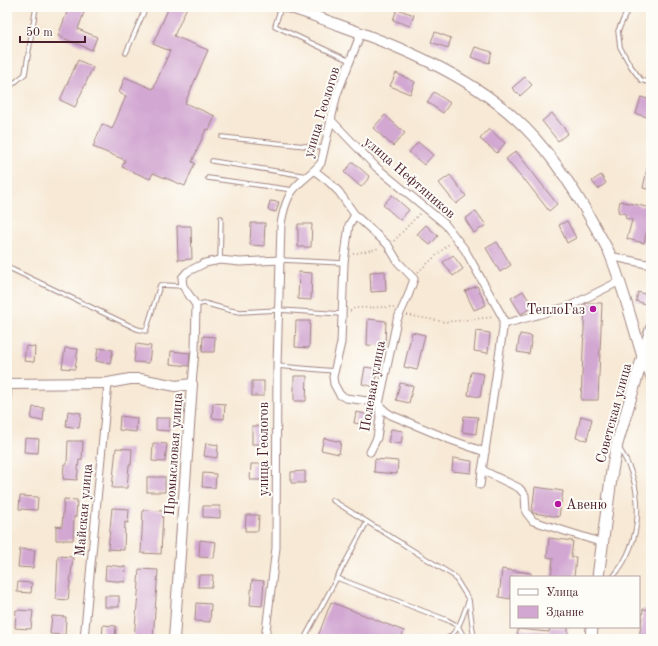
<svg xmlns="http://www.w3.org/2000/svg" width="658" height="646" viewBox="0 0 658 646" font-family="'Old Standard TT',serif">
<rect width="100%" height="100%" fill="#fdfcf7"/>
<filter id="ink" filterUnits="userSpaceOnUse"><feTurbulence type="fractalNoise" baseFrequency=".025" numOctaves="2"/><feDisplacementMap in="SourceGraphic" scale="8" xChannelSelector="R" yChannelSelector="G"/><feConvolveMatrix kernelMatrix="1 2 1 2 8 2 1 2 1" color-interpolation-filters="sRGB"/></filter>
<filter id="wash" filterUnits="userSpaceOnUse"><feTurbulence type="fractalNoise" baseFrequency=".012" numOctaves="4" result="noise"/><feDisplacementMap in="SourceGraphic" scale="16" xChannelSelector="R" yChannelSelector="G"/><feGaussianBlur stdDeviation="0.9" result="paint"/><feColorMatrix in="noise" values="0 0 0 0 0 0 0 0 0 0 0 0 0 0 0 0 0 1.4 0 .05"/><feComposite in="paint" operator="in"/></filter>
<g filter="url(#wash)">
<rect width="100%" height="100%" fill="#f7e9d5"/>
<g id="blocks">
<g fill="#d2a7d2">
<path d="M 69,7 L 86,7 L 78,29 L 97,37 L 92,50 L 58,36 Z"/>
<path d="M 169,7 L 187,7 L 174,36 L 208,50 L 185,103 L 215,116 L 209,130 L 206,129 L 192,162 L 195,163 L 185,186 L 153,173 L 150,179 L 122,167 L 125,160 L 93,147 L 102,124 L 112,129 L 126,96 L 119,93 L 125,77 L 153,89 L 170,51 L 153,44 Z"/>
<path d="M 397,9 L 414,15 L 410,26 L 393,20 Z"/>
<path d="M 435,32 L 451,38 L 448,48 L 431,42 Z"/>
<path d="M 475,47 L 492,52 L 489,63 L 471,57 Z"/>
<path d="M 78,60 L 93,67 L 75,107 L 60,100 Z"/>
<path d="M 396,73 L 415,82 L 410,94 L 390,86 Z"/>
<path d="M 525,77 L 532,85 L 520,96 L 512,88 Z"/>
<path d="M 434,92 L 450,103 L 443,113 L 427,102 Z"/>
<path d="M 641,97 L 651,100 L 651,118 L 636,114 Z"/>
<path d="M 552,113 L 568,133 L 558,141 L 542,121 Z"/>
<path d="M 385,115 L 405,133 L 393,146 L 373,128 Z"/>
<path d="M 489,129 L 505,143 L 497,153 L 480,139 Z"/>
<path d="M 418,142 L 433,155 L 424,165 L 409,152 Z"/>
<path d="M 516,151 L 557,204 L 549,211 L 525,180 L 524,181 L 506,159 Z"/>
<path d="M 353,162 L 370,177 L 361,187 L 344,172 Z"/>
<path d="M 648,164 L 651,164 L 651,190 L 643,188 Z"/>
<path d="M 450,175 L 466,196 L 456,204 L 439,183 Z"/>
<path d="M 601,175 L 606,183 L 598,189 L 592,181 Z"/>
<path d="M 392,195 L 409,210 L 400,220 L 383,205 Z"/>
<path d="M 270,201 L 279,202 L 276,212 L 268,210 Z"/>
<path d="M 620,201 L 651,208 L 651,215 L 644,243 L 627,239 L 632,220 L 625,218 L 626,214 L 618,212 Z"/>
<path d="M 476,211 L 486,225 L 474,233 L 465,219 Z"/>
<path d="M 567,221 L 576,238 L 567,243 L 559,225 Z"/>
<path d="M 251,223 L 265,223 L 264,246 L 250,245 Z"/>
<path d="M 298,224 L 312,224 L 311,247 L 298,247 Z"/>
<path d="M 426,225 L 438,236 L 430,245 L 417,234 Z"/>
<path d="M 177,226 L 191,226 L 192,259 L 178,260 Z"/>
<path d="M 497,242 L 511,265 L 500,272 L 486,248 Z"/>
<path d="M 453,255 L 463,269 L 453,276 L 443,262 Z"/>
<path d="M 385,271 L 386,291 L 371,292 L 370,272 Z"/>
<path d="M 299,272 L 312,273 L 311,300 L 298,299 Z"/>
<path d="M 477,286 L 486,305 L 474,310 L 465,291 Z"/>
<path d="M 523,291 L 533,307 L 521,314 L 511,298 Z"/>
<path d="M 638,292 L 648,295 L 645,304 L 636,301 Z"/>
<path d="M 587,303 L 602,303 L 598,400 L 581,400 L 585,304 Z"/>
<path d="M 368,319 L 386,321 L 385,346 L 367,345 Z"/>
<path d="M 296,321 L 310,321 L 309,348 L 295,347 Z"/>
<path d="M 476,331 L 490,333 L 488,353 L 474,351 Z"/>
<path d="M 412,332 L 425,335 L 417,370 L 404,367 Z"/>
<path d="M 520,334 L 532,336 L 529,354 L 517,352 Z"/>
<path d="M 203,336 L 215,337 L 214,352 L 202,352 Z"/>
<path d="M 136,344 L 151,346 L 149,363 L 134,362 Z"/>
<path d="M 26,346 L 35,347 L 34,362 L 24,361 Z"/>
<path d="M 65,348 L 78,349 L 75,369 L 62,368 Z"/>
<path d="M 98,348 L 113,350 L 110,364 L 96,361 Z"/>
<path d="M 171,351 L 190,353 L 189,366 L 170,364 Z"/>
<path d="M 365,367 L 378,369 L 375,387 L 362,384 Z"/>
<path d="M 471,372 L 484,374 L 480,397 L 468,395 Z"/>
<path d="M 294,376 L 307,376 L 306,401 L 294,401 Z"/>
<rect x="252" y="381" width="12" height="15"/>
<path d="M 400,383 L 413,386 L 409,403 L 396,400 Z"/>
<path d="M 213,403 L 225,404 L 224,419 L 212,418 Z"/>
<path d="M 33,407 L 44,408 L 43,421 L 31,419 Z"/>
<path d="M 68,411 L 81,413 L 79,428 L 66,426 Z"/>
<path d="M 356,412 L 371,415 L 370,425 L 354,423 Z"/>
<path d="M 120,416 L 137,418 L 136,432 L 119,430 Z"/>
<path d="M 464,416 L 478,417 L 476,434 L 462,432 Z"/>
<path d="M 581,416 L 592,419 L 587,440 L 576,438 Z"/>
<path d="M 156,418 L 170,418 L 169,431 L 156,430 Z"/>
<rect x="252" y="426" width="12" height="18"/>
<path d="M 391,429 L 403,431 L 401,444 L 388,442 Z"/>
<path d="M 25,438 L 39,439 L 38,453 L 24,452 Z"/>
<path d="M 324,438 L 341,442 L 339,454 L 321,450 Z"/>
<path d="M 68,441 L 83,441 L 82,460 L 79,460 L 77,480 L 63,479 L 64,464 L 67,464 Z"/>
<path d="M 153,443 L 167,444 L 165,462 L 152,461 Z"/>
<path d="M 206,443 L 218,445 L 217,458 L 204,456 Z"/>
<path d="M 116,448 L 132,449 L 131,465 L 129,465 L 127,488 L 112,488 Z"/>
<path d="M 453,458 L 472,461 L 471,473 L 452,471 Z"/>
<path d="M 375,459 L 398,461 L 397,474 L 374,472 Z"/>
<path d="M 251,464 L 264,464 L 263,480 L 250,480 Z"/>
<path d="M 305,471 L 305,483 L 291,483 L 291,472 Z"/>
<path d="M 203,473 L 216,474 L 215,488 L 202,487 Z"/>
<rect x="147" y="477" width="18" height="15"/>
<path d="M 535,487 L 563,491 L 559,517 L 533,513 L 532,511 Z"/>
<path d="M 20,496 L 38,497 L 37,510 L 19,509 Z"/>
<path d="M 64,499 L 77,500 L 76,517 L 74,517 L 73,540 L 56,540 L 56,526 L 62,527 Z"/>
<path d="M 203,506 L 220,506 L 220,518 L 203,517 Z"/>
<path d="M 112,508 L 129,509 L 128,523 L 125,522 L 124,550 L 108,549 Z"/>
<path d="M 143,510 L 163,511 L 161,554 L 141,553 Z"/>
<path d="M 246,515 L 259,515 L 258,531 L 245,531 Z"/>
<path d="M 549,538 L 573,541 L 571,557 L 576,557 L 574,577 L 551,577 L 553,558 L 547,557 Z"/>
<path d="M 200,540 L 216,542 L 214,558 L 199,557 Z"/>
<path d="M 20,549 L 35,550 L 33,568 L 18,567 Z"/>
<path d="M 58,556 L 73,557 L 68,600 L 56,599 Z"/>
<path d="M 106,565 L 126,567 L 125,582 L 105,580 Z"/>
<path d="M 139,569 L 158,570 L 153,639 L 134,638 L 139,583 L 138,583 Z"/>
<path d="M 502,569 L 531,573 L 531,577 L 511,577 L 511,599 L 499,597 Z"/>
<path d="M 199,575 L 213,575 L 212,587 L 198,587 Z"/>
<path d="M 252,580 L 264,581 L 262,606 L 250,605 Z"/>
<path d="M 18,582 L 32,583 L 31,593 L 17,592 Z"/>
<rect x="105" y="596" width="14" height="11"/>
<path d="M 331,602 L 404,631 L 401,639 L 317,639 Z"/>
<path d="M 196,603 L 211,604 L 210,622 L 195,621 Z"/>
<path d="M 643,609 L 651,610 L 651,639 L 639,639 Z"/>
<path d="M 16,610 L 33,611 L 31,629 L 15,628 Z"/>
<path d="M 52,616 L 66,617 L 65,635 L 50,634 Z"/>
<path d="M 103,625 L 116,626 L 115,639 L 102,639 Z"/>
<path d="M 550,627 L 568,627 L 568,639 L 517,639 L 518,629 L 549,632 Z"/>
</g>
</g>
</g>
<g filter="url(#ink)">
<use href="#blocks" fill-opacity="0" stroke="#a08480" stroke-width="1"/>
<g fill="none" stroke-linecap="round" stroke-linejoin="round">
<defs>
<g id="lane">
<path d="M 281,7 L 275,26 L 350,61"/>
<path d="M 629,7 L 618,31 L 620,47 L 630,65 L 641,80 L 651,83"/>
<path d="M 126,53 L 146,7"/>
<path d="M 7,89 L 25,74 L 36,7"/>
<path d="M 222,137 L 324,148"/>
<path d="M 212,161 L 307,176"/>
<path d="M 208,178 L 293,190"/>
<path d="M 220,260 L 221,218"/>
<path d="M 281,260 L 344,263"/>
<path d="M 7,267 L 137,329 L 146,331 L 160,285 L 183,286"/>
<path d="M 196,305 L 204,303 L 229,310 L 240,312 L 279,310 L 342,314"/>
<path d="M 277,366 L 334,371"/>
<path d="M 332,500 L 454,576 L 469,600 L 474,639"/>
<path d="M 613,577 C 644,540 645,488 619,448"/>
<path d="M 337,578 L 447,620 L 458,626 L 465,639"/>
<path d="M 304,639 L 367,522"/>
<path d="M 446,639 C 459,633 463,614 468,602"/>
</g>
<g id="street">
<path d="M 331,120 L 376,167 L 445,224 L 465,250 L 503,318 L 503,329 L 480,485"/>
<path d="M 315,171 L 329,182 L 339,192 L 355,215 L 388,245 L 398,262 L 414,279 L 408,296 L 397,320 L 379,404 L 380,418 L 377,438 L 370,452"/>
<path d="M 355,215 L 349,225 L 344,263 L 341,343 L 333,377 L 334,384 L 340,395 L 346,398 L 375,402 C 381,405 383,411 391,415 L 451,440 L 485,452"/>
<path d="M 610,256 L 651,265"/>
<path d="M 504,324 L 570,306 L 620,281"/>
<path d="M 643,358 L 651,380"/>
<path d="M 192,384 L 195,350 L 196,305 L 183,286 L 182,278 L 187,272 L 205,263 L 220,260 L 240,262 L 281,260"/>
<path d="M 7,399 L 8,384"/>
<path d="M 482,470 L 519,488 L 525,495 L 526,512 L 533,521 L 603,543"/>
<path d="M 84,639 L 108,383"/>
<path d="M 265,639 L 276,548 L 277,366 L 281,224 C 283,212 286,198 294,189 C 302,179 313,173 321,163 L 337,94 L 361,33"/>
</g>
<g id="secondary">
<path d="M 287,7 C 305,12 322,19 339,25 C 401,47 466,74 516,119 C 548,148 572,185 593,223 C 598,232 604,242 609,252 C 623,286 632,323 643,358"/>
<path d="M 7,384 L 108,383 L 130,379 L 140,379 L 176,386 L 192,384 L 174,639"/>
</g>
<g id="primary">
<path d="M 598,577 L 612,471 L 617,444 L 651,329"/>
<path d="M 591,639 L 592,627"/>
</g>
</defs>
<use href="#lane" stroke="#a08480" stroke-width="5.5"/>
<use href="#street" stroke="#a08480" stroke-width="9"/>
<use href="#secondary" stroke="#a08480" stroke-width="12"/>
<use href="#primary" stroke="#a08480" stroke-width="13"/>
<g stroke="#a08480" stroke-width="1.5" stroke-dasharray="1 3" stroke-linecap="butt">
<path d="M 394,241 L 420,213"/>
<path d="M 353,254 L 380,248"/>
<path d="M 418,272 L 450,243"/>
<path d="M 350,311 L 355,308 L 392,307 L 395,309"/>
<path d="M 407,315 L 445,322 L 494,317"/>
</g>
<use href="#lane" stroke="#fff" stroke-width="3.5"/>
<use href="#street" stroke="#fff" stroke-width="7"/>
<use href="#secondary" stroke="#fff" stroke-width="10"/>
<use href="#primary" stroke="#fff" stroke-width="11"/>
</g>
</g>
<g fill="#b5179e" stroke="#fdfcf7" stroke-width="1.5">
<circle cx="593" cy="309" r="4"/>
<circle cx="558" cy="504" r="4"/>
</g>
<g text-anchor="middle" stroke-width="4" stroke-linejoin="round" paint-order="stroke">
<g font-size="14" fill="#4a1f2b" stroke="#fdfcf7">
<text transform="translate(321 112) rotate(-73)" y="5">улица Геологов</text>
<text transform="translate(410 177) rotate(41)" y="5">улица Нефтяников</text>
<text transform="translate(372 386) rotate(-80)" y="5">Полевая улица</text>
<text transform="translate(613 413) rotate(-75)" y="5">Советская улица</text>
<text transform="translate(263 449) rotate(-90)" y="5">улица Геологов</text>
<text transform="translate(173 454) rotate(-86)" y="5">Промысловая улица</text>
<text transform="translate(83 510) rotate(-85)" y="5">Майская улица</text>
</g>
<g font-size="14" fill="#4a1f2b" stroke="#fdfcf7" text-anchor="end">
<text x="585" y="314">ТеплоГаз</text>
<text x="566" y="509" text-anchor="start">Авеню</text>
</g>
</g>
<rect width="658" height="646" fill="none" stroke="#fdfcf7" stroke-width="24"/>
<rect x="510" y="576" width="130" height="52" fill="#fdfcf7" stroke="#b5a4a5"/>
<rect x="518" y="589" width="20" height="6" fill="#ffffff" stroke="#b5a4a5"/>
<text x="546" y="596" font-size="12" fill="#4a1f2b">Улица</text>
<rect x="518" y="606" width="20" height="12" fill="#d2a7d2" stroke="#b5a4a5"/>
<text x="546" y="616" font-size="12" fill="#4a1f2b">Здание</text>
<path d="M20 36v6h65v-6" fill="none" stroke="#4a1f2b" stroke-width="2"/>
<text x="26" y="36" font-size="12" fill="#4a1f2b" stroke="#fdfcf7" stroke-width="3" paint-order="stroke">50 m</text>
</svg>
